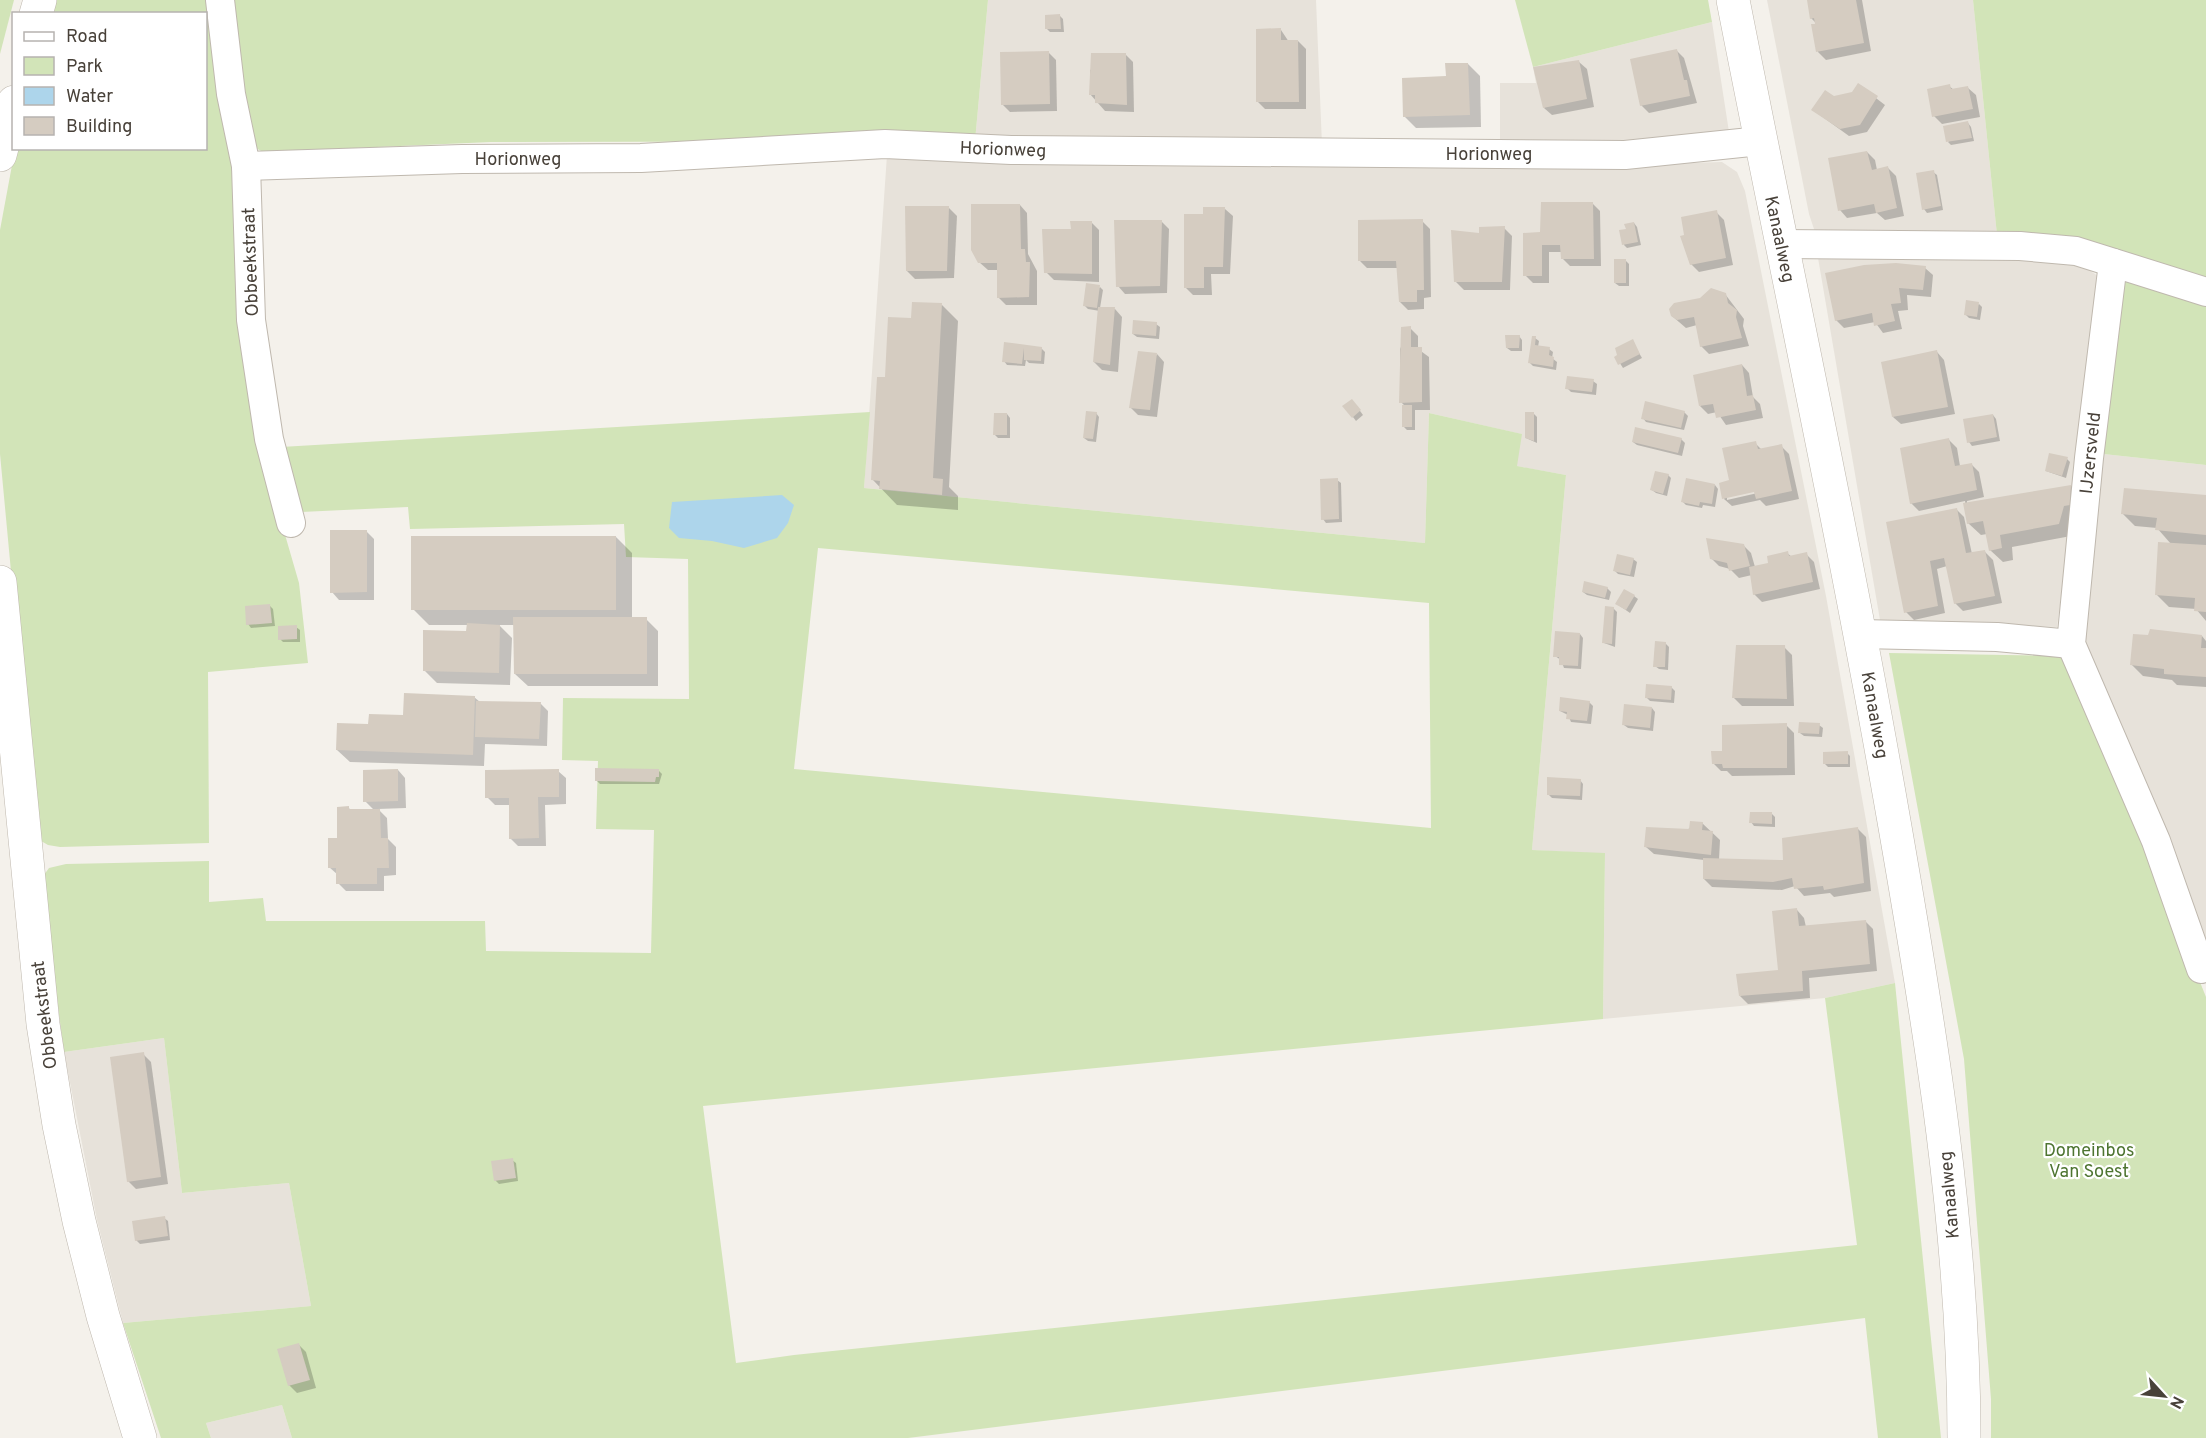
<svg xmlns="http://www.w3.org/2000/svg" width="2206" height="1438" viewBox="0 0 2206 1438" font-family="Overpass,sans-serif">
<rect width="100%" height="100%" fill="#f4f1eb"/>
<g fill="#e7e2da">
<path d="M 988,0 L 1316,0 L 1322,145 L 975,141 Z"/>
<path d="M 1767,0 L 1973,0 L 1997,235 L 1816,235 L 1809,214 Z"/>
<path d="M 1712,22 L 1729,132 L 1635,144 L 1500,147 L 1500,83 L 1536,83 L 1533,67 Z"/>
<path d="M 887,155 L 1566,167 L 1722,162 L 1737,172 L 1745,191 L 1826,596 L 1895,983 L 1825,998 L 1603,1019 L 1605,854 L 1532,850 L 1566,475 L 1516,466 L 1521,434 L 1429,413 L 1425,543 L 864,488 Z"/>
<path d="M 1817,252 L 2061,261 L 2089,270 L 2104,280 L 2057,627 L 1880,620 Z"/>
<path d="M 2094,453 L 2206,465 L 2206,954 L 2079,628 Z"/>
<path d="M 164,1038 L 182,1193 L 289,1183 L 311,1306 L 123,1323 L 97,1220 L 64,1052 Z"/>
<path d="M 282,1405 L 292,1438 L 211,1438 L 206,1423 Z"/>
</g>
<g fill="#d2e4b8" fill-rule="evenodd">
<path d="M 0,0 L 14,0 L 0,54 Z"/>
<path d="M 52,0 L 207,0 L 231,158 L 279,514 L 299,583 L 308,663 L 208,672 L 209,843 L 60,847 L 48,845 L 36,838 L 0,454 L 0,230 L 15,149 L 206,148 L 206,14 L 49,13 Z"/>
<path d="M 227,0 L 988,0 L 975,141 L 491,142 L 263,152 L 254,147 Z"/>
<path d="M 1515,0 L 1708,0 L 1712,22 L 1533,67 Z"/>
<path d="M 1973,0 L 2206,0 L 2206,282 L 1997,235 Z"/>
<path d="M 2123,278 L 2206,296 L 2206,465 L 2094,453 Z"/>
<path d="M 870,412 L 864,488 L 1425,543 L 1429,413 L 1522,434 L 1517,466 L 1566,475 L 1532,850 L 1605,853 L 1603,1019 L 703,1106 L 736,1363 L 794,1355 L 1857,1245 L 1825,998 L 1895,983 L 1941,1438 L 1878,1438 L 1865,1318 L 908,1438 L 292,1438 L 282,1405 L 206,1423 L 211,1438 L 161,1438 L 123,1323 L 311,1306 L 289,1183 L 182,1193 L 164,1038 L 64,1052 L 41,879 L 49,868 L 66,864 L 209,861 L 209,902 L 263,898 L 266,921 L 485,921 L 486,951 L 651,953 L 654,830 L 596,829 L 598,761 L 562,760 L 563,698 L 689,699 L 688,559 L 626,557 L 624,524 L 410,529 L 408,507 L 301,512 L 281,447 ZM 818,548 L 1429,603 L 1431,828 L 794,769 Z"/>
<path d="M 1889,653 L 2069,656 L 2206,997 L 2206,1438 L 1991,1438 L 1991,1399 L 1964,1059 Z"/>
</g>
<path fill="#add5eb" d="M 782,495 L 794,505 L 788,523 L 777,538 L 744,548 L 712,541 L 679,538 L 669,528 L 672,502 Z"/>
<g fill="#0003" fill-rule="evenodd">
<path d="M 1808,0 L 1862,0 L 1871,51 L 1826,60 L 1818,52 L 1813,25 L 1818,25 L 1811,18 Z"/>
<path d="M 1060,16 L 1063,19 L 1064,32 L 1050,32 L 1047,29 Z"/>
<path d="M 1281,30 L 1289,42 L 1298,41 L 1306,49 L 1306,109 L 1265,109 L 1257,101 Z"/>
<path d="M 1676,50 L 1684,58 L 1697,103 L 1649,113 L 1641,105 Z"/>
<path d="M 1048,52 L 1056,60 L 1057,111 L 1010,112 L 1002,104 Z"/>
<path d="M 1125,54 L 1133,62 L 1134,112 L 1105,111 L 1090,94 L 1090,70 Z"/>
<path d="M 1579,62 L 1587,69 L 1594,107 L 1552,115 L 1544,108 Z"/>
<path d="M 1468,64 L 1480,76 L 1481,127 L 1416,128 L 1404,116 L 1447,78 Z"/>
<path d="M 1859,85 L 1885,105 L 1867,132 L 1849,136 L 1813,110 L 1834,97 L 1853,94 Z"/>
<path d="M 1949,86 L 1954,90 L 1968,88 L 1976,95 L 1980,117 L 1942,124 L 1934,116 Z"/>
<path d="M 1968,123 L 1971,127 L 1974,141 L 1951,145 L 1948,142 Z"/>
<path d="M 1867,152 L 1875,160 L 1877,170 L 1888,168 L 1896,176 L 1904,216 L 1885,220 L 1877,213 L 1847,218 L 1840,210 Z"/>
<path d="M 1933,172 L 1937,175 L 1943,210 L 1927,213 L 1924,209 Z"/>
<path d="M 1592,203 L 1600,211 L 1601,266 L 1570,266 L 1562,258 L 1562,252 L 1549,252 L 1549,283 L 1533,283 L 1525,275 L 1542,234 Z"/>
<path d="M 1020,205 L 1027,213 L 1028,254 L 1037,271 L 1037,305 L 1006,305 L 998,297 L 998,270 L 988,270 L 979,262 Z"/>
<path d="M 949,208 L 957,216 L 954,278 L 915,279 L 907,271 Z"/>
<path d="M 1225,209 L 1233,216 L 1230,274 L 1211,274 L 1212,295 L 1193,295 L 1185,287 L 1204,215 Z"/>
<path d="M 1716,212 L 1724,220 L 1733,265 L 1699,272 L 1691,264 Z"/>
<path d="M 1161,221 L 1169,229 L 1167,293 L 1125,294 L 1118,286 Z"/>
<path d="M 1422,221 L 1430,229 L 1431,297 L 1424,298 L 1424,309 L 1408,310 L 1400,302 L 1398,268 L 1367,268 L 1360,261 Z"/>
<path d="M 1091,222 L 1099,230 L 1099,282 L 1054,280 L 1046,272 L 1072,230 Z"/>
<path d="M 1634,223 L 1637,227 L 1641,245 L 1627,248 L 1624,245 L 1627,230 Z"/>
<path d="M 1504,228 L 1512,236 L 1510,290 L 1464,290 L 1456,282 L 1453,231 L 1480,234 Z"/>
<path d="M 1625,260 L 1629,264 L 1629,286 L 1619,286 L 1615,283 Z"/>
<path d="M 1925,268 L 1933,275 L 1931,297 L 1907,295 L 1908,310 L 1898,311 L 1902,329 L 1883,333 L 1875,322 L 1844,328 L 1836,320 Z"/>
<path d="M 1100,287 L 1103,290 L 1100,308 L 1115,309 L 1122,317 L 1118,372 L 1102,370 L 1094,362 L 1100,311 L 1088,309 L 1085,306 Z"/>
<path d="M 1725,294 L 1744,319 L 1743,326 L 1749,346 L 1709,354 L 1701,346 L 1697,325 L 1686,328 L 1672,316 Z"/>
<path d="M 1979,304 L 1982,307 L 1980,320 L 1969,318 L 1966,315 Z"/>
<path d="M 942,305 L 958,321 L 949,487 L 958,496 L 958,510 L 897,505 L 873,480 L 886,378 L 912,320 Z"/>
<path d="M 1156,324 L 1160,327 L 1159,339 L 1137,337 L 1133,334 Z"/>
<path d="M 1410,328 L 1418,336 L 1418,349 L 1429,357 L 1430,410 L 1415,410 L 1415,430 L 1407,430 L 1404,427 L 1404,405 L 1401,402 L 1400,349 Z"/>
<path d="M 1519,336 L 1522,340 L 1522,351 L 1511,351 L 1507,348 Z"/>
<path d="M 1535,338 L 1539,341 L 1538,347 L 1549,349 L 1553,352 L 1552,358 L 1557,362 L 1556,370 L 1533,366 L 1530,363 Z"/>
<path d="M 1632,341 L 1642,358 L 1623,368 L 1616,357 Z"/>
<path d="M 1005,344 L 1041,348 L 1045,352 L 1044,364 L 1029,363 L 1026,360 L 1025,366 L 1007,365 L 1004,361 Z"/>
<path d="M 1937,352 L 1944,360 L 1955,414 L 1901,424 L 1893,417 Z"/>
<path d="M 1157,354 L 1164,362 L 1157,417 L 1138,415 L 1130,407 Z"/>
<path d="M 1742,365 L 1749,373 L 1753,397 L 1760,404 L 1763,418 L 1726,425 L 1717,412 L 1708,414 L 1700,406 Z"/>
<path d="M 1593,381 L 1597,384 L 1596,395 L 1571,392 L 1567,388 Z"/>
<path d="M 1355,404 L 1363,415 L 1356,421 L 1353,417 Z"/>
<path d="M 1684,412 L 1688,416 L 1684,430 L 1646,422 L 1643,418 Z"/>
<path d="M 1096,413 L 1099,417 L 1096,442 L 1088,441 L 1084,438 Z"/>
<path d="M 1007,414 L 1010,418 L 1010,438 L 998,438 L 995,435 Z"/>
<path d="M 1534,414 L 1537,417 L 1537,443 L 1526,438 Z"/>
<path d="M 1993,415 L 1996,419 L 2000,441 L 1972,446 L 1969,442 Z"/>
<path d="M 1681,439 L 1685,443 L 1682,456 L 1637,445 L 1633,442 Z"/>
<path d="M 1949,440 L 1957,448 L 1960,466 L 1971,464 L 1979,472 L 1984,497 L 1967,501 L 1967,504 L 2071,486 L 2083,498 L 2071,536 L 2012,547 L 2013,560 L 2003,562 L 1990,550 L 1987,534 L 1981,535 L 1968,523 L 1965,501 L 1919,511 L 1911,503 Z"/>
<path d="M 1755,443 L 1762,450 L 1781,446 L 1789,454 L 1799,499 L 1766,506 L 1760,500 L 1732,506 L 1724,499 L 1731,481 ZM 1761,489 L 1762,492 L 1727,500 L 1727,497 Z"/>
<path d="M 2067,459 L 2070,462 L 2066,478 L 2046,471 Z"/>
<path d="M 1668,475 L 1671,478 L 1667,496 L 1656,493 L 1652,490 Z"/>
<path d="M 1337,480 L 1341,483 L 1342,522 L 1326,523 L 1323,519 Z"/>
<path d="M 1715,485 L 1718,489 L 1715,507 L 1703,505 L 1702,508 L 1686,505 L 1683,502 Z"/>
<path d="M 2206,497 L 2206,621 L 2196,609 L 2169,607 L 2157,595 L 2171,544 L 2157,528 L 2135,526 L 2123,514 Z"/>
<path d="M 1956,509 L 1964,517 L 1972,554 L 1985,552 L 1993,560 L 2002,603 L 1963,611 L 1955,603 L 1947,566 L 1937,569 L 1945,613 L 1914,620 L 1906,612 L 1888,523 Z"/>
<path d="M 366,531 L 374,539 L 374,600 L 339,600 L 332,592 Z"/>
<path d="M 616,537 L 632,553 L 632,619 L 646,619 L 658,631 L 658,686 L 528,686 L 515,674 L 515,625 L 499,625 L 512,638 L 510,685 L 437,683 L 425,671 L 468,632 L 468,625 L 429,625 L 413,609 Z"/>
<path d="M 1743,545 L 1751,553 L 1755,567 L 1770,564 L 1787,553 L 1792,557 L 1806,554 L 1814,562 L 1820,589 L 1762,602 L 1754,594 L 1752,575 L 1739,578 L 1730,569 L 1719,566 L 1711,558 Z"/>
<path d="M 1633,559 L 1637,562 L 1634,577 L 1618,574 L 1615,571 Z"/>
<path d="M 1607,588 L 1611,592 L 1609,600 L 1587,595 L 1583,592 Z"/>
<path d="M 1634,596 L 1638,599 L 1630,613 L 1617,604 Z"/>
<path d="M 270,606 L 273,609 L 275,626 L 251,628 L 248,624 Z"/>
<path d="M 1613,608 L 1617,612 L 1615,647 L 1604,643 Z"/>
<path d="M 296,627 L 300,630 L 300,642 L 283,642 L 280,639 Z"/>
<path d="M 1580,634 L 1583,638 L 1581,669 L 1564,668 L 1561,660 L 1555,656 Z"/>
<path d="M 2202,636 L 2206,641 L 2206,687 L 2177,685 L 2172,680 L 2143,676 L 2131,664 Z"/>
<path d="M 1665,643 L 1669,647 L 1668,670 L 1659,669 L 1655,666 Z"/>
<path d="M 1784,647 L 1792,655 L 1794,706 L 1742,706 L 1734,698 Z"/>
<path d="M 1671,687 L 1675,691 L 1674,703 L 1650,701 L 1646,697 Z"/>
<path d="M 474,697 L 480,702 L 541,704 L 548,711 L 547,746 L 485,744 L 484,766 L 350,762 L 337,750 L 370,725 Z"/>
<path d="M 1589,702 L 1593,706 L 1591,724 L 1571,722 L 1568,715 L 1560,711 Z"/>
<path d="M 1652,708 L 1655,712 L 1653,731 L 1628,728 L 1624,725 Z"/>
<path d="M 1786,725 L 1794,733 L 1795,775 L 1732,776 L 1727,771 L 1721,771 L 1713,763 L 1724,753 Z"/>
<path d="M 1819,725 L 1823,728 L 1822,737 L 1804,736 L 1800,733 Z"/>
<path d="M 1847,753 L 1850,756 L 1850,767 L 1828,767 L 1825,764 Z"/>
<path d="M 398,770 L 405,778 L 406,808 L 378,809 L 387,818 L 388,839 L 396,847 L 396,875 L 384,876 L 384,891 L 346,891 L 338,883 L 338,875 L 329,867 L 349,808 L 351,811 L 374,810 L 365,801 Z"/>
<path d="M 658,770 L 662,774 L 659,784 L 600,784 L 597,781 Z"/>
<path d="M 558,771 L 566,778 L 566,804 L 545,805 L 546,846 L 518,846 L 510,838 L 510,805 L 495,805 L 487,797 Z"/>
<path d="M 1580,780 L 1583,784 L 1582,800 L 1552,798 L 1548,794 Z"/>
<path d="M 1772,814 L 1775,817 L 1775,827 L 1754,826 L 1751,822 Z"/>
<path d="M 1702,823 L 1720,840 L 1719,860 L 1784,862 L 1858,829 L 1866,837 L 1871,891 L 1834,897 L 1830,893 L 1804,896 L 1795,886 L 1782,890 L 1712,887 L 1704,879 L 1704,860 L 1654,854 L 1646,847 Z"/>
<path d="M 1797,910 L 1804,918 L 1806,927 L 1865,921 L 1873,929 L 1877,971 L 1809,978 L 1810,998 L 1748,1004 L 1740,996 L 1780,971 Z"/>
<path d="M 143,1054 L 151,1062 L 168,1184 L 136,1189 L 128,1181 Z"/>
<path d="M 512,1160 L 516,1163 L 518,1181 L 499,1184 L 495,1180 Z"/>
<path d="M 164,1218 L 168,1221 L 170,1240 L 140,1244 L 136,1240 Z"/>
<path d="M 298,1344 L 306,1352 L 316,1388 L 297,1393 L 289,1385 Z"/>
</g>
<g fill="#d5ccc1">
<path d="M 1807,0 L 1856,0 L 1864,43 L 1816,52 L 1811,24 L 1815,24 L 1814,18 L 1810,19 Z"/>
<path d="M 1060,14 L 1061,29 L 1045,29 L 1045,15 Z"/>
<path d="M 1281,28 L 1281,40 L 1298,40 L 1299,102 L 1256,102 L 1256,29 Z"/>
<path d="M 1677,49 L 1684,80 L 1687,80 L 1690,96 L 1640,106 L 1630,59 Z"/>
<path d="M 1049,51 L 1050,104 L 1001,105 L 1000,52 Z"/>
<path d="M 1091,53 L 1126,53 L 1127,105 L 1095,103 L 1095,95 L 1089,95 Z"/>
<path d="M 1579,60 L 1587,99 L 1543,108 L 1533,67 Z"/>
<path d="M 1445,63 L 1468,63 L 1470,115 L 1403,117 L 1402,78 L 1446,76 Z"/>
<path d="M 1858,83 L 1878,96 L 1860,125 L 1840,129 L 1811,110 L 1825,90 L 1834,96 L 1852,92 Z"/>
<path d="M 1950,84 L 1951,89 L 1968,86 L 1973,109 L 1932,117 L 1927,89 Z"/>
<path d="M 1968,121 L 1972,138 L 1946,142 L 1943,126 Z"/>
<path d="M 1867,151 L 1872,170 L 1888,166 L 1897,208 L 1876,213 L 1874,204 L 1838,211 L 1828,158 Z"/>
<path d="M 1934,170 L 1941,206 L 1922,210 L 1916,173 Z"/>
<path d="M 1541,202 L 1593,202 L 1594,259 L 1561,259 L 1560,245 L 1542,245 L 1542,276 L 1523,276 L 1523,233 L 1540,232 Z"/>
<path d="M 971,204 L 1020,204 L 1021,249 L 1025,249 L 1026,262 L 1030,262 L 1029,297 L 997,298 L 997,263 L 978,263 L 971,250 Z"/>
<path d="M 905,206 L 949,206 L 947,271 L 906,271 Z"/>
<path d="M 1203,207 L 1225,207 L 1223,267 L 1204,267 L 1204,288 L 1184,288 L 1184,214 L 1203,214 Z"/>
<path d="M 1717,210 L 1726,258 L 1690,265 L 1680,236 L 1684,235 L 1681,217 Z"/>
<path d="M 1423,219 L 1424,290 L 1417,290 L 1417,302 L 1399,302 L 1396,261 L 1358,261 L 1358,220 Z"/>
<path d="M 1114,220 L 1162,220 L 1160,286 L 1116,287 Z"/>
<path d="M 1070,221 L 1092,221 L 1092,274 L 1044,273 L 1042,229 L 1071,229 Z"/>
<path d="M 1634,222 L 1638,242 L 1622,245 L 1619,230 L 1626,229 L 1624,224 Z"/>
<path d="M 1505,226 L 1502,282 L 1454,282 L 1451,230 L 1479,233 L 1479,227 Z"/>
<rect x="1614" y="259" width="12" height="24"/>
<path d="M 1896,263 L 1926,266 L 1923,290 L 1899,288 L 1901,303 L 1891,304 L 1895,321 L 1874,326 L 1872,313 L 1835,321 L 1825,273 L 1864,265 Z"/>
<path d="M 1086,283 L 1100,285 L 1097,308 L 1083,306 Z"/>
<path d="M 1711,288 L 1726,293 L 1728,303 L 1737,310 L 1736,317 L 1742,338 L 1700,347 L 1694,317 L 1677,320 L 1671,316 L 1669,309 L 1674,303 L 1700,298 Z"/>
<path d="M 1966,300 L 1979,302 L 1977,317 L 1964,315 Z"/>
<path d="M 912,302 L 942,303 L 933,478 L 943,479 L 942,495 L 879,489 L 880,481 L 871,480 L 877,377 L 885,377 L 888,317 L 911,318 Z"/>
<path d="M 1098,307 L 1115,307 L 1110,365 L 1093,362 Z"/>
<path d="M 1133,320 L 1157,322 L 1156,336 L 1132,334 Z"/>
<path d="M 1411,326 L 1411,347 L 1422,347 L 1422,402 L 1399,403 L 1401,327 Z"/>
<path d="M 1505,335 L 1520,335 L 1519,348 L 1506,348 Z"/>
<path d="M 1532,336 L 1536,336 L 1535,345 L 1550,347 L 1549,355 L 1554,357 L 1553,367 L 1528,363 Z"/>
<path d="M 1633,339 L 1640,354 L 1618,365 L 1614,357 L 1617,355 L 1615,348 Z"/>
<path d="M 1004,342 L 1042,347 L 1041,361 L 1024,360 L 1024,348 L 1022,364 L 1002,362 Z"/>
<path d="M 1937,350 L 1948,407 L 1892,417 L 1881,362 Z"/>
<path d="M 1138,351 L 1157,353 L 1150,410 L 1129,408 Z"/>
<path d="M 1742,364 L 1747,396 L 1753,395 L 1756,410 L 1716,418 L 1713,404 L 1699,406 L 1693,375 Z"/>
<path d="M 1567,376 L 1594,379 L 1592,392 L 1565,389 Z"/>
<path d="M 1352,399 L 1361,410 L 1352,418 L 1342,406 Z"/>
<path d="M 1645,401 L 1685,411 L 1681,428 L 1641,419 Z"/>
<rect x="1402" y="405" width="10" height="22"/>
<path d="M 1086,411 L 1097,412 L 1093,439 L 1083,438 Z"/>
<path d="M 1525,412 L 1534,412 L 1534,441 L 1525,438 Z"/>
<path d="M 994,413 L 1007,413 L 1007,435 L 993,435 Z"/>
<path d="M 1993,414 L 1997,437 L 1967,443 L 1963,419 Z"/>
<path d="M 1635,427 L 1682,438 L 1678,453 L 1632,442 Z"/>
<path d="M 1949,438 L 1955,466 L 1972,463 L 1977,490 L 1910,504 L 1900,448 Z"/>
<path d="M 1756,441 L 1758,449 L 1782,444 L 1792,491 L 1756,499 L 1754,492 L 1722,499 L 1719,483 L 1729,480 L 1722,448 Z"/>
<path d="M 2049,453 L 2068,457 L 2062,476 L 2045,471 Z"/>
<path d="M 1655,471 L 1669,474 L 1663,494 L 1650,490 Z"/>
<path d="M 1338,478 L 1339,519 L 1321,520 L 1320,479 Z"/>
<path d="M 1686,478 L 1715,484 L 1712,504 L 1700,502 L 1699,506 L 1681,502 Z"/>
<path d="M 2071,485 L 2070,505 L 2064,506 L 2059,524 L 2000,535 L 2002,548 L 1989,551 L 1983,521 L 1967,524 L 1963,503 Z"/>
<path d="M 2124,488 L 2206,495 L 2206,535 L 2155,530 L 2157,518 L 2121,514 Z"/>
<path d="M 1957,508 L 1966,553 L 1985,550 L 1995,596 L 1954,604 L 1944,558 L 1930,561 L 1938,606 L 1904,613 L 1886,522 Z"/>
<path d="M 330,530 L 367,530 L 367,592 L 330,593 Z"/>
<rect x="411" y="536" width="205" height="74"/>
<path d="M 1706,538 L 1744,544 L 1750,566 L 1729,571 L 1727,563 L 1710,559 Z"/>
<path d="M 2158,542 L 2206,545 L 2206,612 L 2194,611 L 2195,598 L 2155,595 Z"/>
<path d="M 1788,551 L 1789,556 L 1807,552 L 1813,582 L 1753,595 L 1749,567 L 1768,563 L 1767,556 Z"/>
<path d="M 1617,554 L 1634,558 L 1630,575 L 1613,571 Z"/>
<path d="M 1584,581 L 1608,587 L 1605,598 L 1582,592 Z"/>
<path d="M 1624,589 L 1635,595 L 1626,610 L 1615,604 Z"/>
<path d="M 270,604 L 272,623 L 246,625 L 245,606 Z"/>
<path d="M 1605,606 L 1614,607 L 1612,644 L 1602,643 Z"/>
<path d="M 513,617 L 647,617 L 647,674 L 514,674 Z"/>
<path d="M 467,623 L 500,625 L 499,673 L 423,671 L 423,630 L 466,631 Z"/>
<path d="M 297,625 L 297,639 L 278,640 L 278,626 Z"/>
<path d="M 2150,629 L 2202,635 L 2201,648 L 2206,648 L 2206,677 L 2164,674 L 2164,669 L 2130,665 L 2133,634 L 2148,635 Z"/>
<path d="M 1555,631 L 1580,633 L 1578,666 L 1559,665 L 1559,657 L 1553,657 Z"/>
<path d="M 1655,641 L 1666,642 L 1665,667 L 1653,667 Z"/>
<path d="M 1736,645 L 1785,645 L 1787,699 L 1732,698 Z"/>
<path d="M 1646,684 L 1672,686 L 1671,700 L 1645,698 Z"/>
<path d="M 404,693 L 475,696 L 473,755 L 336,750 L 337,723 L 368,724 L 369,714 L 403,715 Z"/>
<path d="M 1560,697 L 1590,701 L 1587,721 L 1566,719 L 1567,712 L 1559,711 Z"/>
<path d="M 476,701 L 541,702 L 539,739 L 475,737 Z"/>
<path d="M 1624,704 L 1652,707 L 1650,728 L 1622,725 Z"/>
<path d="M 1799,722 L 1820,723 L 1819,734 L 1798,733 Z"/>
<path d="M 1787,723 L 1787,768 L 1723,768 L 1722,764 L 1712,764 L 1711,751 L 1722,751 L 1722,725 Z"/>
<path d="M 1848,751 L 1848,764 L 1823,764 L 1823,752 Z"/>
<path d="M 595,768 L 659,769 L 659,777 L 656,777 L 655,782 L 595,781 Z"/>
<path d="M 398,769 L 398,801 L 363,802 L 363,770 Z"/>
<path d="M 559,769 L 559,797 L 538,797 L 539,838 L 509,839 L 509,798 L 485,798 L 485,770 Z"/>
<path d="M 1547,777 L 1581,779 L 1580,796 L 1547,795 Z"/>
<path d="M 349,806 L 349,809 L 380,809 L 381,838 L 388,838 L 389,868 L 377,868 L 377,884 L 336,884 L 336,868 L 328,868 L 328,838 L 337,838 L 337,807 Z"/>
<path d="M 1750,812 L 1772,812 L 1772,824 L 1749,823 Z"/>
<path d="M 1690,821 L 1703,822 L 1702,830 L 1713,831 L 1711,855 L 1644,847 L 1646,827 L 1689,829 Z"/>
<path d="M 1858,827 L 1864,883 L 1824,890 L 1823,886 L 1794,889 L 1792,878 L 1773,882 L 1703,879 L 1703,858 L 1783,860 L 1782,838 Z"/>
<path d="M 1797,908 L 1799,926 L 1866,920 L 1870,964 L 1802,971 L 1803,991 L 1739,996 L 1736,974 L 1778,970 L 1772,911 Z"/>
<path d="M 144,1052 L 161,1177 L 127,1182 L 110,1057 Z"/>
<path d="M 513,1158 L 516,1178 L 494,1181 L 491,1161 Z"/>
<path d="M 165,1216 L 168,1236 L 135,1241 L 132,1221 Z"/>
<path d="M 299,1343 L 310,1380 L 288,1386 L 277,1349 Z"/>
</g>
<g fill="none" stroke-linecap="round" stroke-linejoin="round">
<defs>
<g id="minor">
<path d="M 220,0 L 231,94 L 246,166 L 251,320 L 269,439 L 291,523"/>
<path d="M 246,166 L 462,159 L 641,158 L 885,144 L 1011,150 L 1625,155 L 1760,141"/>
<path d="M 1781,244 L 2020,246 L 2076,251 L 2206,292"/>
<path d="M 2113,263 L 2089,458 L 2071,644 L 2156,841 L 2201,969"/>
<path d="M 1860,634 L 1997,637 L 2071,644"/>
</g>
<g id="tertiary">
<path d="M 1733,0 C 1787,276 1847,550 1895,827 C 1930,1028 1964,1233 1964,1438"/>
<path d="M 36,14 L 40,0"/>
<path d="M 0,155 L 14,102"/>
<path d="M 0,582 L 43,1024 L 59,1125 L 79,1221 L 103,1316 L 140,1438"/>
</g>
</defs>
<use href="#minor" stroke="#bfb8ae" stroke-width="30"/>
<use href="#tertiary" stroke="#bfb8ae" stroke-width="34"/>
<use href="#minor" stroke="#fff" stroke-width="28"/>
<use href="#tertiary" stroke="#fff" stroke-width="33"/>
</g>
<g text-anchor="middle" stroke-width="4.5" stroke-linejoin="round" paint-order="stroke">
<g font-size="18" fill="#484139" stroke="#fff">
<text transform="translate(1003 149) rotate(2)" y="6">Horionweg</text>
<text x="1489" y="160">Horionweg</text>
<text x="518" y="165">Horionweg</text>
<text transform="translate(1780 239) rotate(78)" y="6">Kanaalweg</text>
<text transform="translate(250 262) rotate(-92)" y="6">Obbeekstraat</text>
<text transform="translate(2090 453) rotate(-84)" y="6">IJzersveld</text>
<text transform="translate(1875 715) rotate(80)" y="6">Kanaalweg</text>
<text transform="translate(44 1015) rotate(-97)" y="6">Obbeekstraat</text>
<text transform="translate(1949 1195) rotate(-95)" y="6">Kanaalweg</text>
</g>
<g font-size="18" fill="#4e7531" stroke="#fff">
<text x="2089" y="1156">Domeinbos<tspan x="2089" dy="21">Van Soest</tspan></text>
</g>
</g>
<rect x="12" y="12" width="195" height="138" fill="#ffffff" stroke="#b6b3b0" stroke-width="1.5"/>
<rect x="24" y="32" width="30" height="9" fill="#ffffff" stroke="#b6b3b0" stroke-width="1.5"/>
<text x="66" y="42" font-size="18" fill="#484139">Road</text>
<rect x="24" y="57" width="30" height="18" fill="#d2e4b8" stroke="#b6b3b0" stroke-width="1.5"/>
<text x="66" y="72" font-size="18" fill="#484139">Park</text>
<rect x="24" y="87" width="30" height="18" fill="#add5eb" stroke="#b6b3b0" stroke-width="1.5"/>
<text x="66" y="102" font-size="18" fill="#484139">Water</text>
<rect x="24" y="117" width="30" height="18" fill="#d5ccc1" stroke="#b6b3b0" stroke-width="1.5"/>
<text x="66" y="132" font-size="18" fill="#484139">Building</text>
<g transform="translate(2164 1396) rotate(117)" stroke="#ffffff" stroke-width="4.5" paint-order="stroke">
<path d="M0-4.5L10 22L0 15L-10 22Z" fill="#484139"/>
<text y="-9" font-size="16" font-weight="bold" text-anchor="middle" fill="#484139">N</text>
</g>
</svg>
